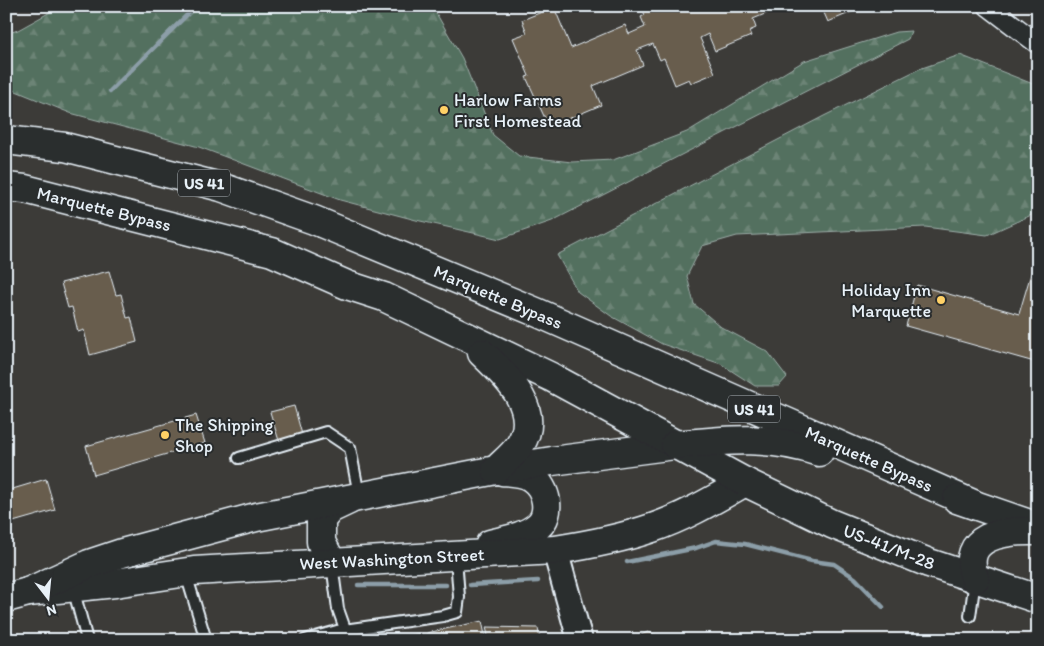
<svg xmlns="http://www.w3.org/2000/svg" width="1044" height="646" viewBox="0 0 1044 646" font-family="Itim,sans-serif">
<defs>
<pattern id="forest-firs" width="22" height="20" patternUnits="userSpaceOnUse" patternTransform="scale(1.25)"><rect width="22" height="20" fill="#536f5e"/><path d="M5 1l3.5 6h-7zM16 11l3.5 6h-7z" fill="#6c8476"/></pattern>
</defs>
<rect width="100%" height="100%" fill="#3c3b38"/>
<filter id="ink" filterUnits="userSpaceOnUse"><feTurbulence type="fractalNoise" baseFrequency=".02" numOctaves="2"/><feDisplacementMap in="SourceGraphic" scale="10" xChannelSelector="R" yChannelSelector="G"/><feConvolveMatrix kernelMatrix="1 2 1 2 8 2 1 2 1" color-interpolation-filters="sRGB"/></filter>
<g filter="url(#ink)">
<g fill="url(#forest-firs)" stroke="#9eb0ab">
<path d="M 61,6 L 432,6 L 462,58 L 493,135 L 519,156 L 572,162 L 613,160 L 687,132 L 804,61 L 896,32 L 911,31 L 908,39 L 552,221 L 500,239 L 416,220 L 340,200 L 199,147 L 70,113 L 6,87 L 6,34 L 18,30 Z"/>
<path d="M 960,55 L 1038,86 L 1038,212 L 987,235 L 925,227 L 737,236 L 702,246 L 687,276 L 694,304 L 721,327 L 768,352 L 787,377 L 779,386 L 755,386 L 721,364 L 662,344 L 611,316 L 578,292 L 557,255 L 824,116 L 919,69 Z"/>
</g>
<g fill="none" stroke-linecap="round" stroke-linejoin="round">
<g stroke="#8c9ea8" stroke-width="4.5">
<path d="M 110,91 L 196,6"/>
<path d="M 627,562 L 696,548 L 716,541 L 745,544 L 812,561 L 834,564 L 855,578 L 883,607"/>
<path d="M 358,585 L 446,585"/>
<path d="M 470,585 L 538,581"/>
</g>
</g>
<g fill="#675d4e" stroke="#e8f1f8">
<path d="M 637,6 L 784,6 L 753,19 L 756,28 L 749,31 L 751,36 L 715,51 L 708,34 L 700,38 L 715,73 L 691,83 L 689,79 L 675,85 L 664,58 L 660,60 L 653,44 L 637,50 L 643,65 L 593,86 L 601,105 L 549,127 L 526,77 L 529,76 L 513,38 L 527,33 L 522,20 L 554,7 L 571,48 L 625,25 L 629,34 L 645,27 L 641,17 L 645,15 L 641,6 Z"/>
<path d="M 821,6 L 852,6 L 854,11 L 828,22 Z"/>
<path d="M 1038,250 L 1038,363 L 906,326 L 917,285 L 1019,314 Z"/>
<path d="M 109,271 L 116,295 L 121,294 L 127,318 L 131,317 L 137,342 L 90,355 L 84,330 L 78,332 L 72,307 L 68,308 L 61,283 Z"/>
<path d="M 294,406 L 303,438 L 280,444 L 270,412 Z"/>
<path d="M 196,415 L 205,443 L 94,475 L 86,446 Z"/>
<path d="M 46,479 L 55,510 L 6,524 L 6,491 Z"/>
<path d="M 482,621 L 486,640 L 428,640 L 427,633 Z"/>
<path d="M 486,627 L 538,628 L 540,640 L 489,640 Z"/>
<path d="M 648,632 L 656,635 L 659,640 L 638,640 L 641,635 Z"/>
<path d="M 420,633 L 421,640 L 390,640 Z"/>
</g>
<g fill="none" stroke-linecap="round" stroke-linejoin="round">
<defs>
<g id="service">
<path d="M 239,458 L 326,432 L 350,448 L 359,495"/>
<path d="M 332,564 L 338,609 L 349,640"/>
<path d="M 186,574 L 206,640"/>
<path d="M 73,588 L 87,640"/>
<path d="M 970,616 L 975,580"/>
<path d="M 305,640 L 337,631 L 443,616 L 457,612 L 459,597 L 456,558"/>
</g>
<path id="minor" d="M 988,6 L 1038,44"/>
<path id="tertiary" d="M 555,550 L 580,640"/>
<g id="primary">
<path d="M 490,544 C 505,540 525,537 538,526 C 552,514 547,488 532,478 C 524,472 512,472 502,471"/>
<path d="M 332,563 L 321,542 L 321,520 L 330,509 L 349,500"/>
<path d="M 28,592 L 115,583 L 194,571 L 555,550 C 588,545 620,539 652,528 C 685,517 715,499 745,482"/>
<path d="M 6,598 L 28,592 L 89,564 L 122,553 L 256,517 L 496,470 L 552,461 L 675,445"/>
</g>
<g id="trunk">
<path d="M 6,140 L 65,147 L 221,187 L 314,220 L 536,312 L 973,504"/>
<path d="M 6,187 L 25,189 L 272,252 L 347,285 L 384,297 L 551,377 L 745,482 L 832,524 L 929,563 L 1038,599"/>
<path d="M 482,353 C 505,375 543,409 520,445 C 514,454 504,462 496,470"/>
<path d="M 675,445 C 726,440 769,435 819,452"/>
<path d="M 957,499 L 1038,527"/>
<path d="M 975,579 C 959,535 1004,530 1036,531"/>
</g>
</defs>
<use href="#service" stroke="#e8f1f8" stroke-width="14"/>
<use href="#minor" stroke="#e8f1f8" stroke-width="22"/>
<use href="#tertiary" stroke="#e8f1f8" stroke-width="28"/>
<use href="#primary" stroke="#e8f1f8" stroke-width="31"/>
<use href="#trunk" stroke="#e8f1f8" stroke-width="31"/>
<use href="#service" stroke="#2a2d2e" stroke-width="10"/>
<use href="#minor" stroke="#2a2d2e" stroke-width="19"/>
<use href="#tertiary" stroke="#2a2d2e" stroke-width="24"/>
<use href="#primary" stroke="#2a2d2e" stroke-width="28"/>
<use href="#trunk" stroke="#2a2d2e" stroke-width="28"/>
</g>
</g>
<g fill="#ffd166" stroke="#2a2d2e" stroke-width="2">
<circle cx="444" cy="110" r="5"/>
<circle cx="941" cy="300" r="5"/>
<circle cx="165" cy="435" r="5"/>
</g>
<g text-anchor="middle" stroke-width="4" stroke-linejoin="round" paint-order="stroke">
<g fill="#2a2d2e" stroke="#afb6bb" stroke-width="1">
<rect x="178" y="169.5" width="52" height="27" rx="4"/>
<rect x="728" y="395.5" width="52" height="27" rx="4"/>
</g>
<g font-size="16" font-weight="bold" fill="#e8f1f8">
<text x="204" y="189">US 41</text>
<text x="754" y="415">US 41</text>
</g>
<g font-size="18" fill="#e8f1f8" stroke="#2a2d2e" text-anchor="start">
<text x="454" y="106">Harlow Farms<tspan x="454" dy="21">First Homestead</tspan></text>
<text x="931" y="296" text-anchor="end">Holiday Inn<tspan x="931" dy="21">Marquette</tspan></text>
<text x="175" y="431">The Shipping<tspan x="175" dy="21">Shop</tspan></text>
</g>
<g font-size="18" fill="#e8f1f8" stroke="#2a2d2e">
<text transform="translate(104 209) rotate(14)" y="6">Marquette Bypass</text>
<text transform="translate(498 297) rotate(23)" y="6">Marquette Bypass</text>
<text transform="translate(869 459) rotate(24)" y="6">Marquette Bypass</text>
<text transform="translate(889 547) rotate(21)" y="6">US-41/M-28</text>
<text transform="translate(392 559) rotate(-3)" y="6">West Washington Street</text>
</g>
</g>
<rect width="1044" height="646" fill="none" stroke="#2a2d2e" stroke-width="25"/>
<rect x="12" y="12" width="1019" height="621" fill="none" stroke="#e8f1f8" stroke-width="2" filter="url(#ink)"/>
<g transform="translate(48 598) rotate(164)" stroke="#2a2d2e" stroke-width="4" paint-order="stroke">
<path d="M0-4L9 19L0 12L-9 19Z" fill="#e8f1f8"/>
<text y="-8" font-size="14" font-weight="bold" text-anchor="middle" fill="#e8f1f8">N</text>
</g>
</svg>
